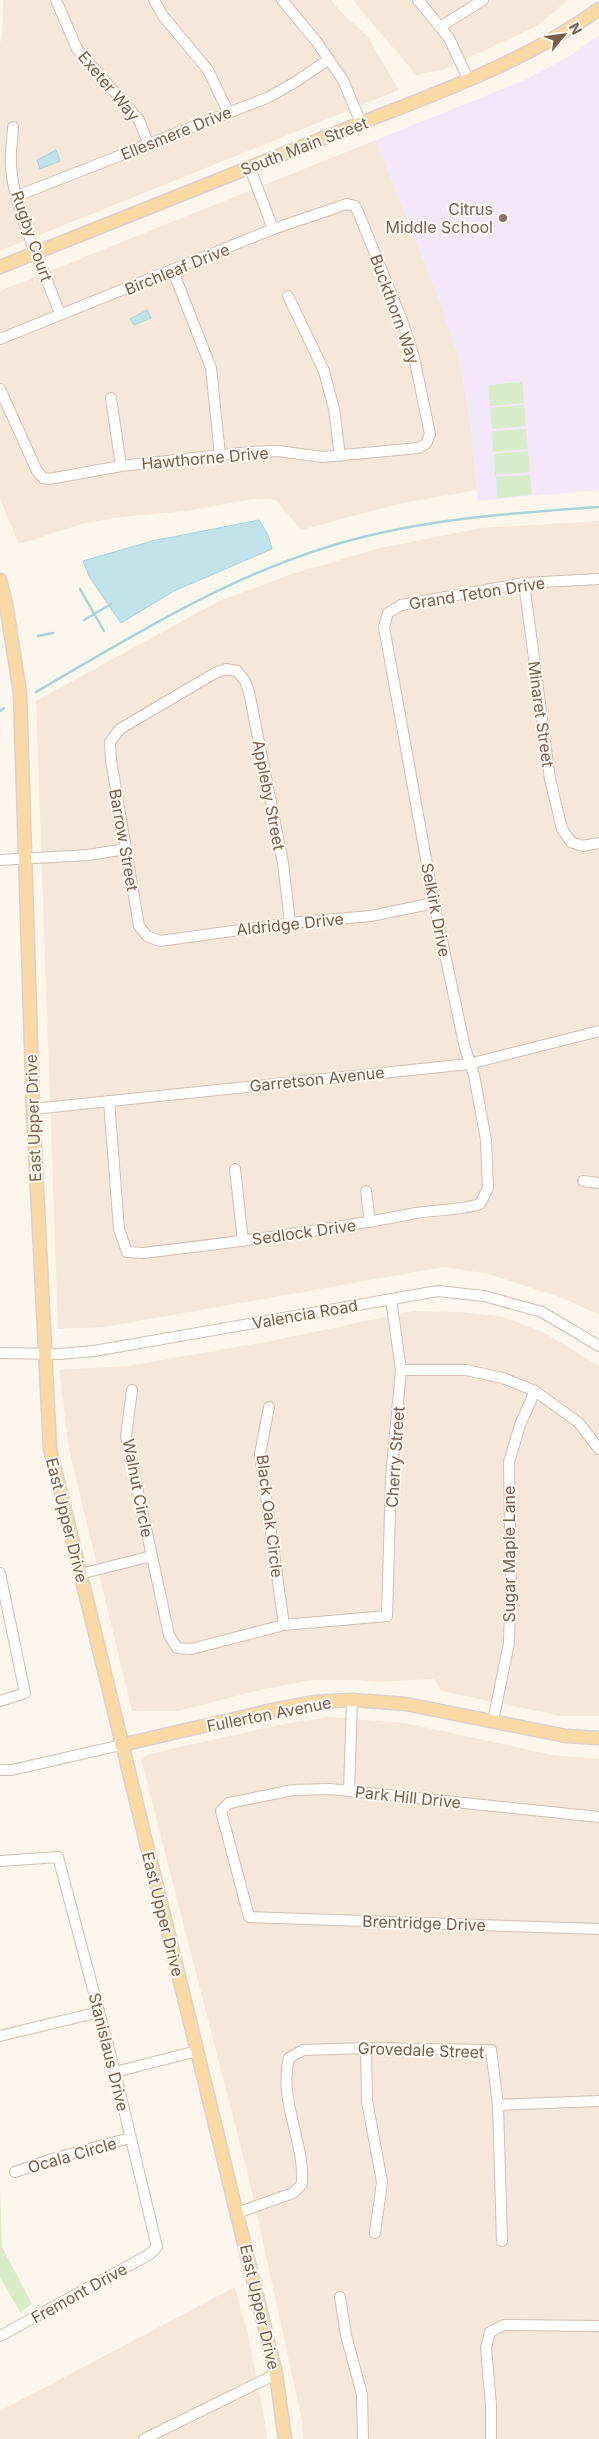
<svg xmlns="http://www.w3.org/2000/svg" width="599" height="2439" viewBox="0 0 599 2439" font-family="Inter,sans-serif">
<rect width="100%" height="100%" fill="#fdf6ec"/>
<g fill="#f5e8da">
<path d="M 3,0 L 331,0 L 340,11 L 367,36 L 399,90 L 0,251 L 0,42 L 2,38 Z"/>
<path d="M 353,0 L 568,0 L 537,26 L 442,70 L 416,75 Z"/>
<path d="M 376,140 L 438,296 L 459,358 L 471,424 L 477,490 L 398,504 L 301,530 L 276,500 L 253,499 L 186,511 L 113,518 L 85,523 L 19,544 L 0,499 L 0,291 Z"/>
<path d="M 599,521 L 599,1315 L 565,1299 L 489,1274 L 444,1267 L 104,1327 L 58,1329 L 36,701 L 219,601 L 289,575 L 380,548 L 481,528 Z"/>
<path d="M 414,1311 L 462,1312 L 504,1317 L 545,1333 L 599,1366 L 599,1716 L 561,1716 L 441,1691 L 434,1679 L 376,1682 L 361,1680 L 313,1680 L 264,1689 L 178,1711 L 132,1711 L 69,1449 L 59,1370 L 128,1366 L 271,1341 Z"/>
<path d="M 329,1717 L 405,1723 L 552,1755 L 599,1759 L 599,2439 L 303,2439 L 302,2421 L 251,2187 L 141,1759 L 148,1754 L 290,1723 Z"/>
<path d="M 235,2287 L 249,2338 L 265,2422 L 267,2439 L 0,2439 L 0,2411 Z"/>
</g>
<path fill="#f3e8fa" d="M 599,35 L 599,490 L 478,501 L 471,424 L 459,358 L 438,296 L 376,140 L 525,80 L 573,54 Z"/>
<g fill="#d8ecc9">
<path d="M 522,382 L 524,403 L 490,406 L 488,385 Z"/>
<path d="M 524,405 L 526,426 L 492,429 L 490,408 Z"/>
<path d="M 526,429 L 528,449 L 493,452 L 492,431 Z"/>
<path d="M 528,451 L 530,472 L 495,475 L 494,454 Z"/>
<path d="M 530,475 L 532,495 L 497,498 L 496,477 Z"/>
<path d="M 0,2189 L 2,2247 L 32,2304 L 20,2312 L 0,2277 Z"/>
</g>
<g fill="#bfe3e8" stroke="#a5d3da">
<path d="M 56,150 L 60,161 L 40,169 L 37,160 Z"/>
<path d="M 147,310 L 151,318 L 134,325 L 130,319 Z"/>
<path d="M 259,520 L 268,535 L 272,549 L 174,591 L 121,623 L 90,578 L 83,561 L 152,541 Z"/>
</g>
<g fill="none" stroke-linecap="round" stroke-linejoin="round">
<g stroke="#a5d3da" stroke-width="2.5">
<path d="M 80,589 L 104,631"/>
<path d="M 84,620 L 111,604"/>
<path d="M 38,636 L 53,633"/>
<path d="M 36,692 C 141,631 244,566 363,537 C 441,517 519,513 599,507"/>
<path d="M 0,711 L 4,708"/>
</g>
<defs>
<g id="minor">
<path d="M 56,0 L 77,49 L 139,120 L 149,145"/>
<path d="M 154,0 L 163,16 L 208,70 L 228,112"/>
<path d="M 282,0 L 316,41 L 343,80 L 361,123"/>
<path d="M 418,0 L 449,38 L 468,79"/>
<path d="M 440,27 L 483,0"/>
<path d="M 13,127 C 13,138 10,150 11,162 C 11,205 45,272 60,314"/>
<path d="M 250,168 L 273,229"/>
<path d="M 17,196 L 269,97 L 297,81 L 329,59"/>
<path d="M 173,271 L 211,368 L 220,455"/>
<path d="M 288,296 L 324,371 L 334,409 L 340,456"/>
<path d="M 0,339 L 273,229 L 347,204 L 355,206 L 359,214 L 403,323 L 414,357 L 430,434 L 426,444 L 418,448 L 322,457 L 278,451 L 250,452 L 121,466 L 49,479 L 43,478 L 37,471 L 0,389"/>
<path d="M 111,398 L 121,466"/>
<path d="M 524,583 L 550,779 L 562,829 L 571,842 L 583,846 L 599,843"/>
<path d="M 0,860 L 88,855 L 126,849"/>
<path d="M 290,923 L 283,863 L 249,692 L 245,681 L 237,671 L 226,669 L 215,673 L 120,729 L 110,742 L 111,760 L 139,926 L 147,936 L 160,941 L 290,923 L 371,916 L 434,903"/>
<path d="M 109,1101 L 119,1229 L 127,1252 L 143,1253 C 235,1242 326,1231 416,1213 C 438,1209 460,1211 480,1204 L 488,1188 L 486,1140 L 474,1075 L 465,1048 L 434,903 L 384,627 L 388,613 L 401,605 L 524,583 L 599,579"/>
<path d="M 33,1109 L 469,1064 L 599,1031"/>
<path d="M 235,1169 L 243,1241"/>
<path d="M 583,1181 L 599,1183"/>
<path d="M 366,1191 L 370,1222"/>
<path d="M 0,1353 L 59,1354 L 94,1351 L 438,1291 L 484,1296 L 542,1312 L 599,1346"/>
<path d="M 401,1370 L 466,1370 L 503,1378 L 535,1391 L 579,1423 L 599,1449"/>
<path d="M 132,1390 L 126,1436 L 169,1635 L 177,1648 L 191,1649 L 284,1625 L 387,1616 L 391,1478 L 401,1370 L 391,1299"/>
<path d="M 269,1407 L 260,1454 L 284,1625"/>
<path d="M 0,1573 L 25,1693 L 0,1701"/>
<path d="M 80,1574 L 152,1556"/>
<path d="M 493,1721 L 509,1643 L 511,1580 L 509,1462 L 520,1425 L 535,1391"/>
<path d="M 0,1770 L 12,1770 L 121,1745"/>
<path d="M 349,1791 L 352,1700"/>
<path d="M 599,1817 L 330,1789 L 293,1790 L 229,1803 L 221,1811 L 249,1917 L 599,1929"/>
<path d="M 0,1861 L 58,1857 L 115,2072 L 157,2247 L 150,2254 L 0,2336"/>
<path d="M 0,2036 L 99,2012"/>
<path d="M 366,2048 L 367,2101 L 382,2182 L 375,2233"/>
<path d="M 115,2072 L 197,2051"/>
<path d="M 498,2105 L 599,2101"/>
<path d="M 15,2172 L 52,2159 L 130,2138"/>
<path d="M 237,2213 L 293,2193 L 302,2184 C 305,2142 278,2100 289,2058 L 303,2050 L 366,2048 L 491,2050 L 498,2105 L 502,2241"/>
<path d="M 340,2297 L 346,2335 L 362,2395 L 363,2439"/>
<path d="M 144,2439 L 276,2374"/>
<path d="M 491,2439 L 491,2405 L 486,2348 L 490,2332 L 504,2325 L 599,2326"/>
</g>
<g id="major">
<path d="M 0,267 C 117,220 234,174 351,127 C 436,93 524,63 599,9"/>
<path d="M 0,580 L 6,604 L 20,693 L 33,1109 L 50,1449 L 276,2374 L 285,2439"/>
<path d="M 121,1745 L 277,1709 L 314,1702 L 352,1700 L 406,1704 L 566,1736 L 599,1738"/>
</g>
</defs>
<use href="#minor" stroke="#d1beb0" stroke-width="12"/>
<use href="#major" stroke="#dad1cd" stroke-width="15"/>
<use href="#minor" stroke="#fff" stroke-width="10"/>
<use href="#major" stroke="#fbd9a5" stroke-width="12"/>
</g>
<circle fill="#8d6e63" stroke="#fffaf3" stroke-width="2" cx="503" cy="218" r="5"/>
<g text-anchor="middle" stroke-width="4" stroke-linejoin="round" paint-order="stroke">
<g font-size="16" fill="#7a5c4d" stroke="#fffaf3">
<text transform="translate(109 86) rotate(50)" y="6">Exeter Way</text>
<text transform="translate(176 133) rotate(-22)" y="6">Ellesmere Drive</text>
<text transform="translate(304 146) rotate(-21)" y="6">South Main Street</text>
<text transform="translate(32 236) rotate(71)" y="6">Rugby Court</text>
<text transform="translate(177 269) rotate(-22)" y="6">Birchleaf Drive</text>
<text transform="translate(395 309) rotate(70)" y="6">Buckthorn Way</text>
<text transform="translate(205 458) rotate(-5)" y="6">Hawthorne Drive</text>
<text transform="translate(477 593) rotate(-9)" y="6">Grand Teton Drive</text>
<text transform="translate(541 714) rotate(82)" y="6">Minaret Street</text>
<text transform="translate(269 795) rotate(79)" y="6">Appleby Street</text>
<text transform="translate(124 840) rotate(80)" y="6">Barrow Street</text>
<text transform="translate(436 910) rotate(79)" y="6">Selkirk Drive</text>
<text transform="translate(290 924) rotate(-6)" y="6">Aldridge Drive</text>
<text transform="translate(317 1079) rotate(-6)" y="6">Garretson Avenue</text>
<text transform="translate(33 1118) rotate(-92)" y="6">East Upper Drive</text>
<text transform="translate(304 1232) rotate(-8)" y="6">Sedlock Drive</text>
<text transform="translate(305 1314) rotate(-10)" y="6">Valencia Road</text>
<text transform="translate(395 1457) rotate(-86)" y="6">Cherry Street</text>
<text transform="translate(138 1488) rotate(79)" y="6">Walnut Circle</text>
<text transform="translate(270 1516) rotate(83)" y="6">Black Oak Circle</text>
<text transform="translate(67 1520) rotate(76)" y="6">East Upper Drive</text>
<text transform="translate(509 1554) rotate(-90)" y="6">Sugar Maple Lane</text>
<text transform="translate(269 1714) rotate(-11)" y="6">Fullerton Avenue</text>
<text transform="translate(408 1797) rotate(6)" y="6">Park Hill Drive</text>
<text transform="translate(163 1914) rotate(76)" y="6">East Upper Drive</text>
<text transform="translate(424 1923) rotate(2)" y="6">Brentridge Drive</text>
<text transform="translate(421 2050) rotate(2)" y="6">Grovedale Street</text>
<text transform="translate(109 2052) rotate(76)" y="6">Stanislaus Drive</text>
<text transform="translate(72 2155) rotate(-16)" y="6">Ocala Circle</text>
<text transform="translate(79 2293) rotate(-29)" y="6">Fremont Drive</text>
<text transform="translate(260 2307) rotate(77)" y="6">East Upper Drive</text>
</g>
<g font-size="16" fill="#785e54" stroke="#fffaf3" text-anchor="end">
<text x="493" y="215">Citrus<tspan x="493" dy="18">Middle School</tspan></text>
</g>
</g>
<g transform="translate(564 35) rotate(61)" stroke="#fffaf3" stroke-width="4" paint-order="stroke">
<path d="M0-4L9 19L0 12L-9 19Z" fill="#7a5c4d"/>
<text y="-8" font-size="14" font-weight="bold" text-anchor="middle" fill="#7a5c4d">N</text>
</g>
</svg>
